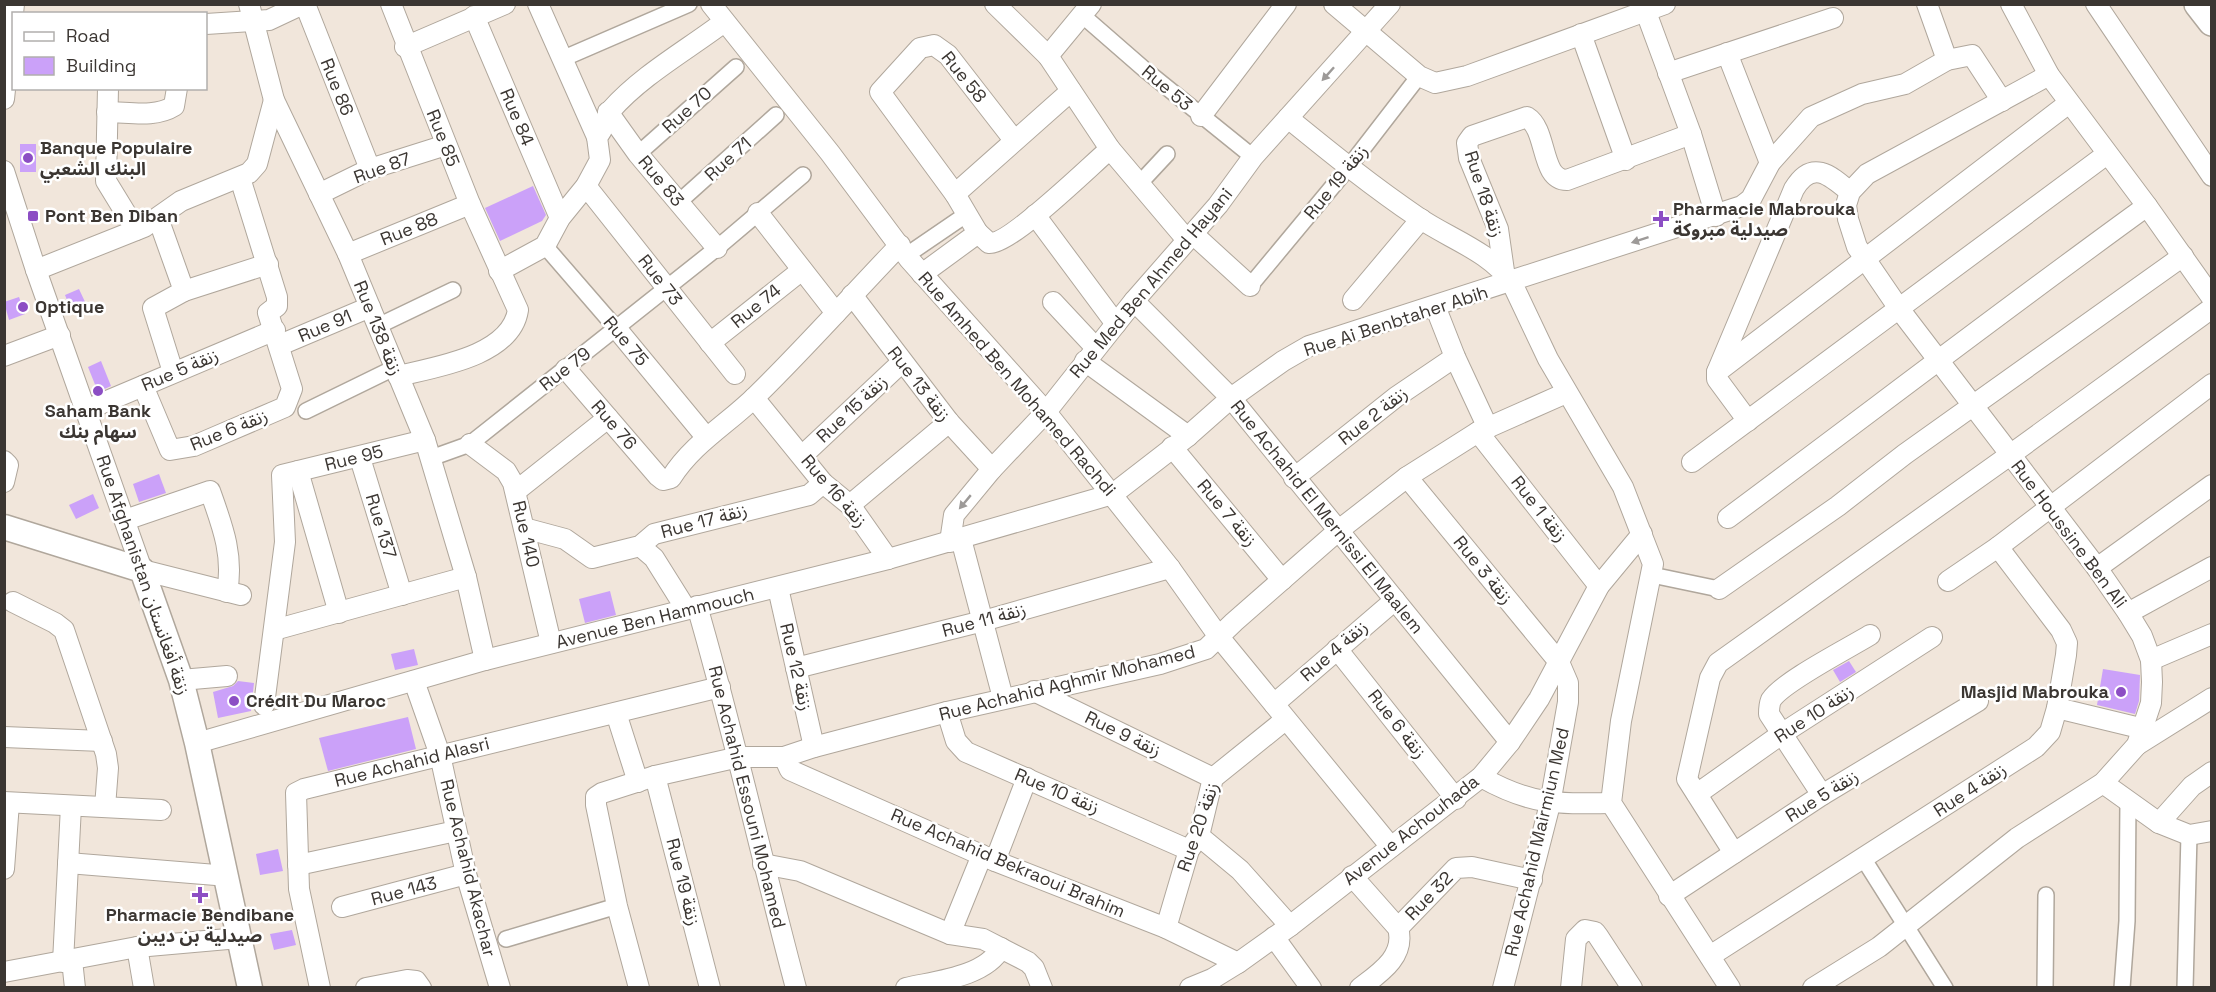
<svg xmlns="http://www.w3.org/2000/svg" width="2216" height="992" viewBox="0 0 2216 992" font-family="'Space Grotesk','Noto Sans Arabic',sans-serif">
<rect width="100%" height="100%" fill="#f1e6db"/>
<g fill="#cba1f9">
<rect x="20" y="144" width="16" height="28"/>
<path d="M 533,186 L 546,215 L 542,221 L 500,241 L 485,208 Z"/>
<path d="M 79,289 L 86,304 L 71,310 L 65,295 Z"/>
<path d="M 19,297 L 25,314 L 9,320 L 4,302 Z"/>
<path d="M 101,361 L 111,386 L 98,392 L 88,367 Z"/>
<path d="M 159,474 L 166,493 L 139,502 L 133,484 Z"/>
<path d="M 93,494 L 99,508 L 76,519 L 69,505 Z"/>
<path d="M 610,591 L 616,615 L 585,623 L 579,599 Z"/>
<path d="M 414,649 L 418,665 L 395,670 L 391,654 Z"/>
<path d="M 1849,661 L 1856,672 L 1840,682 L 1833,670 Z"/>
<path d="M 2103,669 L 2140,675 L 2139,701 L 2135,714 L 2097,705 Z"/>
<path d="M 238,681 L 254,683 L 251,711 L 218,718 L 213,692 L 233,686 Z"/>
<path d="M 408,717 L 416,749 L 328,771 L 319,738 Z"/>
<path d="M 278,849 L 283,871 L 260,875 L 256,854 Z"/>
<path d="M 292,930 L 296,945 L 274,950 L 270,934 Z"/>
</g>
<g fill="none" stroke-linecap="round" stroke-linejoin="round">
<defs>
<g id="pedestrian">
<path d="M 1082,15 L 1144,69 L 1253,157"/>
<path d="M 562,59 L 689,4"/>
<path d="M 638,154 L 736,67"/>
<path d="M 1140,183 L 1167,154"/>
<path d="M 679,202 L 776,115"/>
<path d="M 545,246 L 616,328"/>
<path d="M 907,255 L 967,214"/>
<path d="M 1250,286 L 1348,168 L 1419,76"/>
<path d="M 378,326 L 453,290"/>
<path d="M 306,411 L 394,368"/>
<path d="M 431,458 L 470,444 L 717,248 L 803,175"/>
<path d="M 1652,575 L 1719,589"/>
<path d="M 1863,858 L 1945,988"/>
<path d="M 506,939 L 617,906"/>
<path d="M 2045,988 L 2046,895"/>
<path d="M 2122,988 L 2127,921 L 2128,801"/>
<path d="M 2185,988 L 2189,835"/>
</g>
<g id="minor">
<path d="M 249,4 L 274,100 L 348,254 L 425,440 L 466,577 L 485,660"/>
<path d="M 305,4 L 370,169"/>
<path d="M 391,4 L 470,204 L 518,310 C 511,356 436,367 398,376"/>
<path d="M 538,4 L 597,137"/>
<path d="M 711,4 L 830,153 L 909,259 L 1046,412 L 1170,568 L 1219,637 L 1391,847"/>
<path d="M 995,4 L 1048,56 L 1110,149 L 1187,240"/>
<path d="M 1334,4 L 1419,76 L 1435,83 L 1467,76 L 1665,4"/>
<path d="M 1643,4 L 1691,134 L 1716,216"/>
<path d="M 1927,4 L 1947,60"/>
<path d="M 2011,4 L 2049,75 L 2147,206 L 2212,298"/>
<path d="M 2096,4 L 2212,176"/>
<path d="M 474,16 L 560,218"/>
<path d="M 206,24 L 269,20 L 303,4"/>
<path d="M 1581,34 L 1626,160"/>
<path d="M 405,47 L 505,4"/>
<path d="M 1727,53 L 1770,163"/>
<path d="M 1048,56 L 1091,4"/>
<path d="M 1668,73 L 1833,18"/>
<path d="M 108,88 L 106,181 L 136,230"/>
<path d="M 4,99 L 14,4"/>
<path d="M 107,112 C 129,112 155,118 174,106 L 177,88"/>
<path d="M 608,112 L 638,154 L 717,248"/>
<path d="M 1201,116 L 1286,4"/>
<path d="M 1288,118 C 1331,153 1373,187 1419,218 C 1450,239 1489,251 1512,283 L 1548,359 L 1623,487 L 1653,564 L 1621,721 L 1611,803 L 1730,988"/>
<path d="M 4,171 L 36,270 L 142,570 L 241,595"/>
<path d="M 586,186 L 735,374"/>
<path d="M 319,194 L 370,169 L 446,145"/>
<path d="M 955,194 L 1071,91"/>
<path d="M 758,213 L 836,313"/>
<path d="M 1035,215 L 1116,324"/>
<path d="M 158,218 L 184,291 L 153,308 L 173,372"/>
<path d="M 978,233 L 989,243 C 1010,245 1090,166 1110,149"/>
<path d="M 1194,235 L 1250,286"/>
<path d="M 348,254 L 470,204"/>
<path d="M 36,270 L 144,227 L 181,201 L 249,173 L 257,164 L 274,100"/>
<path d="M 499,271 L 545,246 L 560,218 L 586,186 L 600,160 L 597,137 C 607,126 604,117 611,110 C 642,75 687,50 724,22"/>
<path d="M 1504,271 L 1498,229 L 1469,158 L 1467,143 L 1472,136 L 1527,117 C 1548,130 1540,180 1567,180 L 1691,134"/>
<path d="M 922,274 L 978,233 L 955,194 L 880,92 L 920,48 L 934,45 L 948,55 L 1014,140"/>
<path d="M 184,291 L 268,264"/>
<path d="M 852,295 L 949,422 L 992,469"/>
<path d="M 1353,300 L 1421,219"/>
<path d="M 1134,301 L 1231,398 L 1510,742"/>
<path d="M 1053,302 L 1096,348"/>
<path d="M 1435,306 L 1455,357 L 1488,428"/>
<path d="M 616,328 L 706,437"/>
<path d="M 710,343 L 802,270"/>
<path d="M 280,345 L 370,307"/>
<path d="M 4,356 L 60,335"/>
<path d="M 1085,361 L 1188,436"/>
<path d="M 566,369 L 658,476 L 663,480 L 671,478 C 693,443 728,424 757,395 C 806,347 852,295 900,245"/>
<path d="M 1717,372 L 2069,103"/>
<path d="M 143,386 L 170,450 L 194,446 L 285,407 L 292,389 L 268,313 L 277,306 L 277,297 L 240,178"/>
<path d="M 754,398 L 823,483 L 850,505 L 888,559"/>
<path d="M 86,410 L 275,330"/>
<path d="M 1748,421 L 1717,379 L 1717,372 L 1794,189 C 1812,159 1830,175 1850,192"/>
<path d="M 1478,432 L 1599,586"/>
<path d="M 470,444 L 506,471 L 513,483 L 551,643"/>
<path d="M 1172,447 L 1282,580"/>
<path d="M 802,456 L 901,363"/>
<path d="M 360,458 L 402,595"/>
<path d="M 4,461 L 8,465 L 4,482"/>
<path d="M 1692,462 L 2107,154"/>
<path d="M 298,471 L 339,613"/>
<path d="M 1407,477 L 1559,662 L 1568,683 L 1568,702 L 1550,804 L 1503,988"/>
<path d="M 1294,478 L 1396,397 L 1455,357"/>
<path d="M 516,491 L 608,418"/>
<path d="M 850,505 L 949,422"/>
<path d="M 1728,518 C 1868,414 2006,308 2147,206"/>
<path d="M 125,520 L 210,491 C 222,525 234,555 227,592"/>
<path d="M 524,528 L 565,539 L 592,558 L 640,546 L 654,534 L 809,495 L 823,483"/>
<path d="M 961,539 L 1003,698"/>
<path d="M 950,542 L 954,515 L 992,469 L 1046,412 L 1134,301 L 1218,205 L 1253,157 L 1390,4"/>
<path d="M 640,546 L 654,558 L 686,609"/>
<path d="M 2097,568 L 2212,485"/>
<path d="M 1948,581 L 1998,547 L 2212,384"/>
<path d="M 778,588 L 814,747"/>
<path d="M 1719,589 L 1838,506 L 1905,454 L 2183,256"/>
<path d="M 13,602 L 55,623 L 64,630 L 106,754 L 108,768 L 105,807"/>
<path d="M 697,606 C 734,733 762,861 796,988"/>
<path d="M 2128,613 L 2212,567"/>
<path d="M 274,630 L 466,577"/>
<path d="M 1337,649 L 1456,799"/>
<path d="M 2151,660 L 2212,634"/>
<path d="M 796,668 L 983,621 L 1170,568"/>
<path d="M 181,680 L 227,676"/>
<path d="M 414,681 L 440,755 L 466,874 L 500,988"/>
<path d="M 1034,691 L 1213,778"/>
<path d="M 1274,704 L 1395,600"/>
<path d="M 264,705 L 285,542 L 282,475 L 425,440"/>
<path d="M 2057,708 L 2144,729"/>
<path d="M 947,712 L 956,741 L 966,752 L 1189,850"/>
<path d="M 616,713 L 638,782"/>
<path d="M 4,737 L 102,741"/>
<path d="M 197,743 L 485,660 L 888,559 L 1113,494 L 1188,436 L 1231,398 L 1283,361 L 1309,346 L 1742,206 L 1751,199 L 1770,163 L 1811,117 L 1862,94 L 1905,84 L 1947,60 L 1972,55 L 2002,101"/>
<path d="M 2137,745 L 2212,698"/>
<path d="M 784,757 L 790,770 L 995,861 L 1166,928 L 1238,963"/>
<path d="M 655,776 L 710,988"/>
<path d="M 1481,777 C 1531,805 1556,804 1611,803"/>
<path d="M 2103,783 L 2159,823 L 2189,835 L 2212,831"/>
<path d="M 1697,794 L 1783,733 L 1932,637"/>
<path d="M 1822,795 L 1769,714 C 1769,709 1769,705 1771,700 C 1782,682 1849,648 1870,635"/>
<path d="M 4,802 L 161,810"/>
<path d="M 2159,823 L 2192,786 L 2212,772"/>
<path d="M 1199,836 L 1240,870 L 1290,926"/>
<path d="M 1734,853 L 1687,779 L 1710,678 L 1718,663 L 2010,455 L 2212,308"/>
<path d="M 995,861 L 1027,778"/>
<path d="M 68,863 L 216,875 L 226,873"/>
<path d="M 763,864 L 800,871 L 950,934 L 983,939 L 1028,962 L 1034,968 L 1042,988"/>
<path d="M 298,865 L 456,831"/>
<path d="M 4,869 L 9,803"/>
<path d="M 1352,876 L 1398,928 C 1406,956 1380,973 1360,988"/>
<path d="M 1669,896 L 1822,795 L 1978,701"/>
<path d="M 342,907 L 466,874"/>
<path d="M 1166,928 L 1189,850 L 1199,836 L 1213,778 L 1285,720"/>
<path d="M 1398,928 L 1456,868 L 1472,867 L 1532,880"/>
<path d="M 950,934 L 982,855"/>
<path d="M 1274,937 L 1311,988"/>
<path d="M 137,947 L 144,988"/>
<path d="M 1710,956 L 2036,747 L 2050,732 L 2057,708 L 2066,655 L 2067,643 L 2061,630 L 1998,547"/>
<path d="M 72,960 L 75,988"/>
<path d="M 63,962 L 71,806"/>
<path d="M 4,972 L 137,947 L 239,938"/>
<path d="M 320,988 L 299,889 L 296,793 L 304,789 L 720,687"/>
<path d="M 366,988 L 407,980 L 416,981 L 421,988"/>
<path d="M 639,988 L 617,906 L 596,805 L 596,797 L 602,793 L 655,776 L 739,757 L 784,757 L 814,747 L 947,712 L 1160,664 L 1206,649 L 1234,622 L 1339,530 L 1407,477 L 1478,432 L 1566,393"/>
<path d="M 906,988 C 936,981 985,977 1001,948"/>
<path d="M 1190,988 L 1212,979 L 1238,963 L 1290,926 L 1481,777 L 1510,742 L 1539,699 L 1599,586 L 1642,534"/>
<path d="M 1571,988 L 1576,939 L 1585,930 L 1595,932 L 1598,936 L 1632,988"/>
<path d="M 1813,988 L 1879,947 L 2017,838 L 2103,783 L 2137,745 L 2151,703 L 2152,682 L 2151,660 L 2142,636 L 2128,613 L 2097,568 L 1900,310 L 1857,247 L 1848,219 L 1846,205 L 1850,192 L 1867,174 L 2049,75"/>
</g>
<path id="tertiary" d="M 4,527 L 142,570 L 181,680 L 197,743 L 250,988"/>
<path id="secondary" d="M 2198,4 L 2212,22"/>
</defs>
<use href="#pedestrian" stroke="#b0a79c" stroke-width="18"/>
<use href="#minor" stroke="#b0a79c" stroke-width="22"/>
<use href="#tertiary" stroke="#b0a79c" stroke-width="27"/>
<use href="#secondary" stroke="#b0a79c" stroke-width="30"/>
<use href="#pedestrian" stroke="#fff" stroke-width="15"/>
<use href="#minor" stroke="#fff" stroke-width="20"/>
<use href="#tertiary" stroke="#fff" stroke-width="24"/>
<use href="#secondary" stroke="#fff" stroke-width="27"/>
</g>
<defs><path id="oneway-solid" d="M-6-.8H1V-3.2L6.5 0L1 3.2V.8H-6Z" transform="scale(1.5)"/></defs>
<g fill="#9d9a98">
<use href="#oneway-solid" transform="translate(1328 74) rotate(132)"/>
<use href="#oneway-solid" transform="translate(1640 240) rotate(162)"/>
<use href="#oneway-solid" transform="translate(965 502) rotate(130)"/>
</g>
<g fill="#8c4ec4" stroke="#fff" stroke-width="2">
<circle cx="28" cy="158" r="6"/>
<rect x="27" y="210" width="12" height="12" rx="3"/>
<path d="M1658 210h6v6h6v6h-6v6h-6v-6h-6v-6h6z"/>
<circle cx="23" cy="307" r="6"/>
<circle cx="98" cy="391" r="6"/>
<circle cx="2121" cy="692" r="6"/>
<circle cx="234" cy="701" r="6"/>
<path d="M197 886h6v6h6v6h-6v6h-6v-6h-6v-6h6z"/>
</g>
<g text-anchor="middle" stroke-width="5" stroke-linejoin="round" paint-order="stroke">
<g font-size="18" fill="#3b3632" stroke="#fff">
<text transform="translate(964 77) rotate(51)" y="6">Rue 58</text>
<text transform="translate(337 87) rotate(68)" y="6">Rue 86</text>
<text transform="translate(1167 88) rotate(40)" y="6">Rue 53</text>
<text transform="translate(687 110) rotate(-42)" y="6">Rue 70</text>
<text transform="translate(517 117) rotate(67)" y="6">Rue 84</text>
<text transform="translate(443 138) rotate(68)" y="6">Rue 85</text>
<text transform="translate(728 159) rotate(-42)" y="6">Rue 71</text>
<text transform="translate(382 168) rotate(-20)" y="6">Rue 87</text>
<text transform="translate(661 181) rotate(50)" y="6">Rue 83</text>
<text transform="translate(1336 182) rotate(-51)" y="6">Rue 19 زنقة</text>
<text transform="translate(1484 194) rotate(72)" y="6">Rue 18 زنقة</text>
<text transform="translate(409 229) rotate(-22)" y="6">Rue 88</text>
<text transform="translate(660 280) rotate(52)" y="6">Rue 73</text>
<text transform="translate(1151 283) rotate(-50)" y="6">Rue Med Ben Ahmed Hayani</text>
<text transform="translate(756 306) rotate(-39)" y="6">Rue 74</text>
<text transform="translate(1396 321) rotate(-18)" y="6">Rue Ai Benbtaher Abih</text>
<text transform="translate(325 326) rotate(-23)" y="6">Rue 91</text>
<text transform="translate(378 328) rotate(68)" y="6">Rue 138 زنقة</text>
<text transform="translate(626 341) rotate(50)" y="6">Rue 75</text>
<text transform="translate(565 369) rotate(-38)" y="6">Rue 79</text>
<text transform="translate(180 370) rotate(-23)" y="6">Rue 5 زنقة</text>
<text transform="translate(919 384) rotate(52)" y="6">Rue 13 زنقة</text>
<text transform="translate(1017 384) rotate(49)" y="6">Rue Amhed Ben Mohamed Rachdi</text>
<text transform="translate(852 409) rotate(-43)" y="6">Rue 15 زنقة</text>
<text transform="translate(1373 416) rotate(-38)" y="6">Rue 2 زنقة</text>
<text transform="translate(614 425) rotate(49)" y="6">Rue 76</text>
<text transform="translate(229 430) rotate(-22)" y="6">Rue 6 زنقة</text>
<text transform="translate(354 458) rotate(-14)" y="6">Rue 95</text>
<text transform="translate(834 491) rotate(49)" y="6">Rue 16 زنقة</text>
<text transform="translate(1539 509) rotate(52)" y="6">Rue 1 زنقة</text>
<text transform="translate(1227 513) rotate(50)" y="6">Rue 7 زنقة</text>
<text transform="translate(1327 517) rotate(51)" y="6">Rue Achahid El Mernissi El Maalem</text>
<text transform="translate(704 521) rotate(-15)" y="6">Rue 17 زنقة</text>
<text transform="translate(381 526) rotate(73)" y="6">Rue 137</text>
<text transform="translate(526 534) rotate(77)" y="6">Rue 140</text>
<text transform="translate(2069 534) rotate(53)" y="6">Rue Houssine Ben Ali</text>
<text transform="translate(1483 570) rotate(51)" y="6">Rue 3 زنقة</text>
<text transform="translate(143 575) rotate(71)" y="6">Rue Afghanistan زنقة أفغانستان</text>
<text transform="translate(655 618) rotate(-14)" y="6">Avenue Ben Hammouch</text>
<text transform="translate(984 620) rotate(-15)" y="6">Rue 11 زنقة</text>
<text transform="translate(1334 651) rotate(-41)" y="6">Rue 4 زنقة</text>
<text transform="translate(796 667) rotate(77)" y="6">Rue 12 زنقة</text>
<text transform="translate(1067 683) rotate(-14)" y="6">Rue Achahid Aghmir Mohamed</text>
<text transform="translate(1814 714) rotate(-33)" y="6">Rue 10 زنقة</text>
<text transform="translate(1397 724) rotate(52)" y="6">Rue 6 زنقة</text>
<text transform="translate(1123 734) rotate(26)" y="6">Rue 9 زنقة</text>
<text transform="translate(412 762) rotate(-14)" y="6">Rue Achahid Alasri</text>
<text transform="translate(1970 790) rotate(-33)" y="6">Rue 4 زنقة</text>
<text transform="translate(1057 791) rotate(23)" y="6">Rue 10 زنقة</text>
<text transform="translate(1822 796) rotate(-32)" y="6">Rue 5 زنقة</text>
<text transform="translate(747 797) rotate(76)" y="6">Rue Achahid Essouni Mohamed</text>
<text transform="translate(1198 827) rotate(-71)" y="6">Rue 20 زنقة</text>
<text transform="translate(1411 830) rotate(-38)" y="6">Avenue Achouhada</text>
<text transform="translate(1537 842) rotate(-77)" y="6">Rue Achahid Mairmiun Med</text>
<text transform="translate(1008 863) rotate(23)" y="6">Rue Achahid Bekraoui Brahim</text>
<text transform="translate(468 868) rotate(76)" y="6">Rue Achahid Akachar</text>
<text transform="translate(683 882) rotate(76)" y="6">Rue 19 زنقة</text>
<text transform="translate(404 891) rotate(-15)" y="6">Rue 143</text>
<text transform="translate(1429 896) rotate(-46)" y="6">Rue 32</text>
</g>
<g font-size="18" font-weight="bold" fill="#3b3632" stroke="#fff" text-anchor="start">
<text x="40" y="154">Banque Populaire<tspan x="40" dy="21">البنك الشعبي</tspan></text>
<text x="1673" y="215">Pharmacie Mabrouka<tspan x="1673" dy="21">صيدلية مبروكة</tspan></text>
<text x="45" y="222">Pont Ben Diban</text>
<text x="35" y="313">Optique</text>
<text x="98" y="417" text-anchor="middle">Saham Bank<tspan x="98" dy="21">سهام بنك</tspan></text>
<text x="2109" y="698" text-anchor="end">Masjid Mabrouka</text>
<text x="246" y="707">Crédit Du Maroc</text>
<text x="200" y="921" text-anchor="middle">Pharmacie Bendibane<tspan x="200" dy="21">صيدلية بن ديبن</tspan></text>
</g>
</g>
<rect width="2216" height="992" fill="none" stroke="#3b3632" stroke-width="12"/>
<rect x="12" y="12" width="195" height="78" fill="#ffffff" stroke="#b1afad" stroke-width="1.5"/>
<rect x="24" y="32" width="30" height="9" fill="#ffffff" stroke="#b1afad" stroke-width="1.5"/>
<text x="66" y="42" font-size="18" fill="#3b3632">Road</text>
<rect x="24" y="57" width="30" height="18" fill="#cba1f9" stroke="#b1afad" stroke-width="1.5"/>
<text x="66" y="72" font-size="18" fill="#3b3632">Building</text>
</svg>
